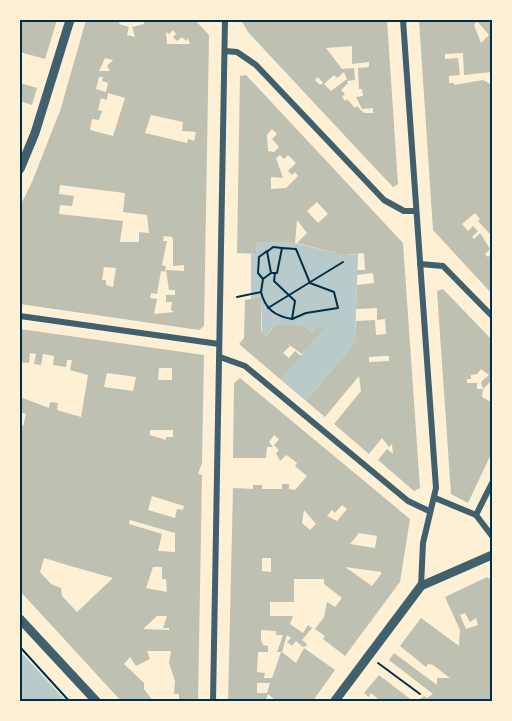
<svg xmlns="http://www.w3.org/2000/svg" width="512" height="721" viewBox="0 0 512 721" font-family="'Sofia Sans Condensed',sans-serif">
<rect width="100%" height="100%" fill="#fdf0d5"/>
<g fill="#b9caca">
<path d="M 257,242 L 295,243 L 344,255 L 358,254 L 355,342 L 306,401 L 281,380 L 324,327 L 317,327 L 312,333 L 305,326 L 272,328 L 266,336 L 262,333 L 261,297 L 251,299 L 251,254 L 256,254 Z"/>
<path d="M 20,651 L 66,701 L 20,701 Z"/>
</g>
<g fill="#bec0b2" fill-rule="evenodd">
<path d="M 20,20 L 57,20 L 45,59 L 20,52 Z"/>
<path d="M 86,20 L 120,21 L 119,24 L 129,27 L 127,35 L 135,37 L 132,27 L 144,24 L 145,20 L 195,20 L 209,35 L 204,326 L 199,330 L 20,304 L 20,206 L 32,182 L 60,111 ZM 173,30 L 176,34 L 173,37 L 177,41 L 182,37 L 186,41 L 188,38 L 190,44 L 167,44 L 166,32 L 169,34 ZM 105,58 L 113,60 L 107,66 L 110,71 L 99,71 ZM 99,77 L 103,77 L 102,81 L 108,83 L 106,92 L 96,89 ZM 108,93 L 125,98 L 113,136 L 90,130 L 92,119 L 99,120 L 102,111 L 98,110 L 101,98 L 107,100 ZM 151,115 L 183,122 L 182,131 L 196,132 L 194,141 L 188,139 L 187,143 L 145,133 ZM 60,185 L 125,193 L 123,212 L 147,215 L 149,233 L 139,232 L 139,242 L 120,242 L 123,221 L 59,214 L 60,205 L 72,206 L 74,196 L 59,194 ZM 164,236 L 172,237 L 173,240 L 173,266 L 184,265 L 184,271 L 166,270 L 169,290 L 175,290 L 175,295 L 166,295 L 166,302 L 172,302 L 171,310 L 174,312 L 154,314 L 157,299 L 150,298 L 151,293 L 157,294 L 161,271 L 165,272 L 166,266 L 162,265 L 167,241 L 163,241 ZM 104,267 L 116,268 L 113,287 L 106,285 L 106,280 L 102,280 Z"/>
<path d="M 241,20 L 387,20 L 398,184 L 393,187 L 374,167 L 248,32 ZM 352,46 L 352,64 L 369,62 L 369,67 L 358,68 L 359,89 L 362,89 L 363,96 L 356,97 L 362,109 L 373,108 L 373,113 L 364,113 L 357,106 L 355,108 L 347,99 L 345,101 L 342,97 L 345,94 L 341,90 L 348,83 L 347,81 L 355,80 L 354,68 L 342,69 L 326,48 ZM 344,72 L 347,79 L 331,91 L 323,83 L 320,85 L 315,80 L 318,77 L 324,84 L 334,75 L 337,78 Z"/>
<path d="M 419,20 L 492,20 L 492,72 L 464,75 L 463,53 L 445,54 L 445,59 L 458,58 L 460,75 L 449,76 L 449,83 L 454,83 L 454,85 L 483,80 L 492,85 L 492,231 L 490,234 L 478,221 L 480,219 L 475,213 L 462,224 L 468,231 L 473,226 L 478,231 L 472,237 L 474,239 L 480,233 L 490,249 L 485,254 L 488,257 L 492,253 L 492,294 L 433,230 ZM 477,21 L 489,35 L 481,43 L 474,25 Z"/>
<path d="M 246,75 L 403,243 L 420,488 L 414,491 L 378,460 L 387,449 L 393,454 L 392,444 L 389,447 L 382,438 L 369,454 L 334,424 L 361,391 L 359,376 L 325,417 L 306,401 L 355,342 L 356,321 L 375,320 L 376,335 L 386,334 L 385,319 L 377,320 L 377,308 L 356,309 L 357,285 L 374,283 L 373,273 L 357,275 L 357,270 L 365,270 L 364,253 L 344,255 L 297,243 L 307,233 L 297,220 L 295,243 L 257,242 L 256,254 L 237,253 L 240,76 ZM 272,129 L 277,134 L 272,139 L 279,147 L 274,152 L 268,151 L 267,135 ZM 280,155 L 284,159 L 288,155 L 296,163 L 288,171 L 292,175 L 295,172 L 298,176 L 286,188 L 271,189 L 271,177 L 283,178 L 276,158 ZM 317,202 L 328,214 L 318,223 L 307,211 ZM 385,356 L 389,356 L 389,361 L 369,362 L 369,357 Z"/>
<path d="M 20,83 L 37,88 L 32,105 L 20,101 Z"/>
<path d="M 443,289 L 492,340 L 492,380 L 483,389 L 481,382 L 489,375 L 481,369 L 477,374 L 471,375 L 471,379 L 467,379 L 467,383 L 477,383 L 477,389 L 483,389 L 482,397 L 491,402 L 492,399 L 492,452 L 468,503 L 451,494 L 437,291 Z"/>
<path d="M 261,297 L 261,331 L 266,336 L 275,325 L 305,326 L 312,333 L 317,327 L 325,327 L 302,354 L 285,342 L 290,346 L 283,353 L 289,358 L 295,351 L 301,356 L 281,380 L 239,344 L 244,338 L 245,300 Z"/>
<path d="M 20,329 L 204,355 L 202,463 L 198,474 L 202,475 L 198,702 L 179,702 L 179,694 L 174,694 L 175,681 L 169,663 L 171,651 L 147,651 L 150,659 L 136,666 L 130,657 L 124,664 L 144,683 L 144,689 L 154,702 L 122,702 L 20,591 L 20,426 L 23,426 L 26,414 L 20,412 L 20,397 L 49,408 L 50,402 L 58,403 L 57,410 L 81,417 L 88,375 L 70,370 L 72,360 L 67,360 L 66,367 L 53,365 L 54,356 L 43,354 L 41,365 L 34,364 L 36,354 L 30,353 L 29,363 L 20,362 ZM 159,368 L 172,368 L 172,380 L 158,380 ZM 107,373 L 136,377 L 133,391 L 104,387 ZM 150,430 L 173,430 L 173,437 L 166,437 L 166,440 L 150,435 ZM 152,496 L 184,506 L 183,510 L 177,509 L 175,518 L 148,510 ZM 130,520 L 175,533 L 175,552 L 158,551 L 162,534 L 129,524 ZM 44,558 L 67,565 L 113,578 L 77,612 L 62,596 L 61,588 L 51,584 L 40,572 ZM 153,567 L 162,567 L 162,579 L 166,579 L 167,592 L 146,588 ZM 157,616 L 167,616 L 163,628 L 169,628 L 169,630 L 143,629 Z"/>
<path d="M 240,378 L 410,519 L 400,582 L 345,656 L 323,639 L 325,636 L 315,629 L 324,617 L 327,602 L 335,607 L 342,598 L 324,584 L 324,579 L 294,579 L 294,602 L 270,602 L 270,616 L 293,616 L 290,624 L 303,633 L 308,625 L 312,628 L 302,640 L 307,644 L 306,646 L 303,647 L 296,641 L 292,646 L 287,642 L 291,638 L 287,635 L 282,652 L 296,663 L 304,648 L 335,670 L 312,702 L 272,702 L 274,699 L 268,694 L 265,702 L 228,702 L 233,488 L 253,489 L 253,485 L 262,485 L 262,489 L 282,489 L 282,484 L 289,484 L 289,489 L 295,490 L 307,476 L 295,466 L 297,463 L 292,459 L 286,455 L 280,461 L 276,453 L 279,450 L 274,445 L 279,439 L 274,435 L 269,442 L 273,447 L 267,447 L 266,458 L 233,458 L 234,383 ZM 342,505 L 347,509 L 337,521 L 327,516 L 332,510 L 335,513 ZM 304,510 L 316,524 L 310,530 L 302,523 ZM 359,533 L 377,536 L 375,548 L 350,544 ZM 262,558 L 271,558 L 271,572 L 262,571 ZM 345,567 L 381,572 L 381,574 L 372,586 ZM 261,630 L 276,631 L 276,635 L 283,635 L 277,652 L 281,652 L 272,678 L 264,678 L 265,673 L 257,672 L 258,652 L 268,652 L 268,646 L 263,645 L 261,640 ZM 257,683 L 270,683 L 267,693 L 257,693 Z"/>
<path d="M 487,577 L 492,580 L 492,702 L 423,702 L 420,699 L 424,696 L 427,698 L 433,694 L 389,660 L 394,653 L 437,685 L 437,678 L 450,678 L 433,665 L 428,664 L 426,667 L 400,646 L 421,618 L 459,646 L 460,630 L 445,597 ZM 465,613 L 470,622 L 476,618 L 478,625 L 466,629 L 460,615 Z"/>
<path d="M 379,675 L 414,702 L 376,702 L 378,699 L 371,693 L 369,697 L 364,693 Z"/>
</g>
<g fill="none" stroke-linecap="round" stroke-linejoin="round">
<g stroke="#003049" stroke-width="2">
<path d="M 268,251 L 273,247 L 282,248"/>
<path d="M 263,279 L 258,273 L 259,257 L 267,251 L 271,273"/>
<path d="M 261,292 C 265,309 275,316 292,319"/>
<path d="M 237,297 L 261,292 L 263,279 L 271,273 L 277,273 L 282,248 L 296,249 L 310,283 L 334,292 L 338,308 L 306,313 L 292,319 L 295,301 L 274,281 L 275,273"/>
<path d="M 268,308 L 343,262"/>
<path d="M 20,647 L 70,702"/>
<path d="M 378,663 L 420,694"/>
</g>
<g stroke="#3f606c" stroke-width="6">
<path d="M 403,20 L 436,488 L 423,543 L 421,586"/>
<path d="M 225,51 L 237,52 L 256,65 L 384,200 L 404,211 L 416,211"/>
<path d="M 420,264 L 443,266 L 492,316"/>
<path d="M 20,316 L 219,344"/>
<path d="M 220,357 L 245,366 L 408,501 L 429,511"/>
<path d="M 435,498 L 476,515 L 492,536"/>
<path d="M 476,515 L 492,483"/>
<path d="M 213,702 L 225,20"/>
</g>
<g stroke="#3f606c" stroke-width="9">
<path d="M 20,169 L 35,133 L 70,20"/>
<path d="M 20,619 L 97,702"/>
<path d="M 334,702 L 421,586 L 492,555"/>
</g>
</g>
<rect width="512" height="721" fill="none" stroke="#fdf0d5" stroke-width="42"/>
<rect x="21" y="21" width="470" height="679" fill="none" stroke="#003049" stroke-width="2"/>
</svg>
